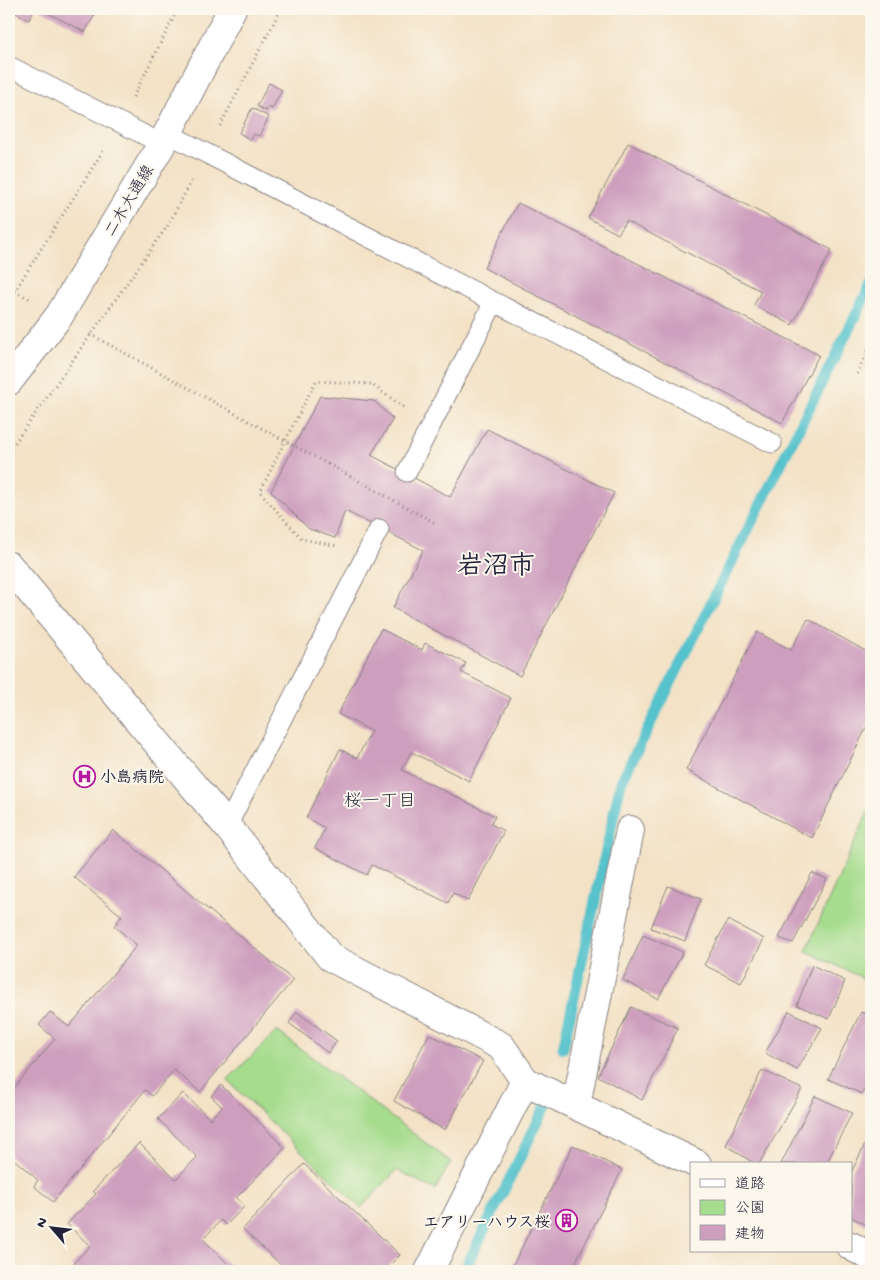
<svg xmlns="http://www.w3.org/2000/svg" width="880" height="1280" viewBox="0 0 880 1280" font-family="'Gochi Hand','Klee One',sans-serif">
<rect width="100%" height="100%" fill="#fbf7ec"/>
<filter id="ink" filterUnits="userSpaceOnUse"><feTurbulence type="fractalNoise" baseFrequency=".02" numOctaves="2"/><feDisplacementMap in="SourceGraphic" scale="10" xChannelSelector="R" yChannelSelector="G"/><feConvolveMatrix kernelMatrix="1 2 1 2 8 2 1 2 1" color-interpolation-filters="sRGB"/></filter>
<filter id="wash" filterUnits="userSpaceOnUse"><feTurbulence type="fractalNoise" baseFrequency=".0096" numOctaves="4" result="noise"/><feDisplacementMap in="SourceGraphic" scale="20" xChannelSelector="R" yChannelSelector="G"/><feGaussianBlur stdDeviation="1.12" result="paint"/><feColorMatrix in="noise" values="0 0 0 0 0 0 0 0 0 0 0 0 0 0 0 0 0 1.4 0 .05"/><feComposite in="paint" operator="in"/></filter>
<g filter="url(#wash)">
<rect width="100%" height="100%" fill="#f3e2c6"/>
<g fill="#a5dc8d" stroke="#647f64">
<path d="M 871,805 L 871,982 L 806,951 Z"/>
<path d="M 277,1031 L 451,1162 L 435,1190 L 397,1170 L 361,1208 L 227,1080 Z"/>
</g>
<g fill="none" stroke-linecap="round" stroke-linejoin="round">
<g stroke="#55c2cc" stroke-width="11">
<path d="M 563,1048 L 621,782 L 871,285"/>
<path d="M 464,1271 L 548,1101"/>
</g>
</g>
<g id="blocks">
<g fill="#cd9ebe">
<path d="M 9,9 L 35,9 L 29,20 Z"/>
<path d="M 40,9 L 98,9 L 85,32 Z"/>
<path d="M 269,83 L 282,90 L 272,109 L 268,107 L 266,111 L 257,106 Z"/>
<path d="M 252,108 L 269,117 L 259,136 L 254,134 L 251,140 L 239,133 Z"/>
<path d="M 628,143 L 832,250 L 792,325 L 754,305 L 761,291 L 626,221 L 618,234 L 588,218 Z"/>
<path d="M 518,203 L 819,355 L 782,423 L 484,268 Z"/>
<path d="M 320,396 L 374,401 L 393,419 L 371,455 L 450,497 L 487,429 L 614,493 L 520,676 L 393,608 L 423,550 L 345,511 L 335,538 L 309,529 L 271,491 Z"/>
<path d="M 808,619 L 871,654 L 871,718 L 812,838 L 686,770 L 757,632 L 791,650 Z"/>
<path d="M 381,629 L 422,650 L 425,643 L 466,663 L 461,672 L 511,698 L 469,781 L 411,752 L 402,770 L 495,816 L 491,824 L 504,831 L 468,901 L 453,893 L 448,903 L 372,865 L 367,875 L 315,848 L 325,828 L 306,818 L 340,749 L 357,758 L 371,731 L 338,714 Z"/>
<path d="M 113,830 L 293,980 L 200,1092 L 174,1070 L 152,1096 L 145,1090 L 53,1202 L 34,1186 L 38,1180 L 9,1155 L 9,1094 L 55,1039 L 39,1025 L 50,1012 L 69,1027 L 137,945 L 114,926 L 122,916 L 74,877 Z"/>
<path d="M 812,873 L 827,879 L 793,943 L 779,938 Z"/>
<path d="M 668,886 L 701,899 L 685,941 L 651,928 Z"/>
<path d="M 728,920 L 764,939 L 741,983 L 704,965 Z"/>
<path d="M 643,935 L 683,952 L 658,999 L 623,980 Z"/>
<path d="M 812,965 L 845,981 L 829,1019 L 797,1005 Z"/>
<path d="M 631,1007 L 678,1028 L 642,1100 L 598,1076 Z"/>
<path d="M 789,1011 L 822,1028 L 797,1070 L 765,1053 Z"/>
<path d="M 297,1012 L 337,1041 L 328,1053 L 289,1023 Z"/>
<path d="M 861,1012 L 871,1016 L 871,1075 L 862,1094 L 828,1079 Z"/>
<path d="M 429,1034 L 483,1061 L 445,1130 L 394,1101 Z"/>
<path d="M 762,1070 L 802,1089 L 759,1164 L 755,1164 L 726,1145 Z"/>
<path d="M 221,1085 L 285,1148 L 236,1198 L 245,1206 L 226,1225 L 221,1220 L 203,1239 L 235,1271 L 189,1271 L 187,1269 L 185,1271 L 77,1271 L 71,1266 L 90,1246 L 67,1224 L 96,1194 L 93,1191 L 139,1143 L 176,1179 L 197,1157 L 158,1119 L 183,1093 L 210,1119 L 222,1107 L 211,1096 Z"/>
<path d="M 815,1096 L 852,1113 L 826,1164 L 781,1164 Z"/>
<path d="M 871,1132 L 871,1222 L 869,1226 L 851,1217 L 851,1173 Z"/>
<path d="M 573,1145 L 622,1170 L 571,1271 L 510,1271 Z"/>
<path d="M 304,1164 L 400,1255 L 384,1271 L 287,1271 L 243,1229 Z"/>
</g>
</g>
</g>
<g filter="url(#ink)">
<use href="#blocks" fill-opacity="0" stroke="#8a8280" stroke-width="1"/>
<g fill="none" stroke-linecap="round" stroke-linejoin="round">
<defs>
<g id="service">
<path d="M 9,66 L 162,144"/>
<path d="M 167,133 L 494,302 L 772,443"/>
<path d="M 407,472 L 494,302"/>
<path d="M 227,826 L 379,529"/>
</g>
<g id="minor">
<path d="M 9,566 L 227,826 L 330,957 L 501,1046 L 525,1081 L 697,1164"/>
<path d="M 576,1105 L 630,830"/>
<path d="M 851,1246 L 871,1257"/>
<path d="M 429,1271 L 525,1081"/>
</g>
<path id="tertiary" d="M 9,381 L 59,316 L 162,144 L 232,9"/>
</defs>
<use href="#service" stroke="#8a8280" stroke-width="21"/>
<use href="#minor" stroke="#8a8280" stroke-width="30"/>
<use href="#tertiary" stroke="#8a8280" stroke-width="30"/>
<g stroke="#8a8280" stroke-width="3" stroke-dasharray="1 4" stroke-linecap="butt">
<path d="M 133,97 L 178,9"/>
<path d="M 220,126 L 281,9"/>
<path d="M 15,291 L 30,299"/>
<path d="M 9,300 L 105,148"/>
<path d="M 90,334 L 285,441 L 260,492 L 302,539 L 338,546"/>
<path d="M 857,374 L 871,344"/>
<path d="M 9,451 L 168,225 L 192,180"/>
<path d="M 328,464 L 285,441 L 316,381 L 371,384 L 406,409"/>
</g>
<use href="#service" stroke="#fff" stroke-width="19"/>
<use href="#minor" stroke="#fff" stroke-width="28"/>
<use href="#tertiary" stroke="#fff" stroke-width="28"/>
<path stroke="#8a8280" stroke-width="3" stroke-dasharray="1 4" stroke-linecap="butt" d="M 328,464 L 437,524"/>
</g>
</g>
<defs>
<symbol id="hospital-ring" viewBox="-11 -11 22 22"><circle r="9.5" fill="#fbf7ec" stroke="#b5179e" stroke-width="1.5"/><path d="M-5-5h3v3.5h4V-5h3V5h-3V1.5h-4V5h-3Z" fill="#b5179e"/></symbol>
<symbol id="building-ring" viewBox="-11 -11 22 22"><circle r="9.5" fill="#fbf7ec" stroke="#b5179e" stroke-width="1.5"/><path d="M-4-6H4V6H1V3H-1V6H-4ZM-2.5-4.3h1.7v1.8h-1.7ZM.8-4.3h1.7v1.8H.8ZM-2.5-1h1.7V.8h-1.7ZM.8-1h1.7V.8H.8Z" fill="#b5179e"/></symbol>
</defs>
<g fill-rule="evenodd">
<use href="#hospital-ring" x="72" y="764" width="25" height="25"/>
<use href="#building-ring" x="554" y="1208" width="25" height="25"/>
</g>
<g text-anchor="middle" stroke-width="4" stroke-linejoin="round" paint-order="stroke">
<g font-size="16" fill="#22223b" stroke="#fbf7ec">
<text transform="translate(128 200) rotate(-59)" y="6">二木大通線</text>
</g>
<g font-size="16" font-weight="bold" fill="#22223b" stroke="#fbf7ec" text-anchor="start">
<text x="100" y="782">小島病院</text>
<text x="550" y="1227" text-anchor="end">エアリーハウス桜</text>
</g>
<g font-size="18" fill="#22223b" stroke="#fbf7ec">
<text x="380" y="806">桜一丁目</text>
</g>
<g font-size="26" font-weight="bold" fill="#22223b" stroke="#fbf7ec">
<text x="496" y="573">岩沼市</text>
</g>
</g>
<rect width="880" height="1280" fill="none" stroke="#fbf7ec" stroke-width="30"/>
<rect x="690" y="1162" width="162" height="90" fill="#fbf7ec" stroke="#a4a2a5"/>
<rect x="700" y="1179" width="25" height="8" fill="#ffffff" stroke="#a4a2a5"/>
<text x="735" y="1188" font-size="15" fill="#22223b">道路</text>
<rect x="700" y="1200" width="25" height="15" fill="#a5dc8d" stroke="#a4a2a5"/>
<text x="735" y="1212" font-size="15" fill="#22223b">公園</text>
<rect x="700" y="1225" width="25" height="15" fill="#cd9ebe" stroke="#a4a2a5"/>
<text x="735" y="1238" font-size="15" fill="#22223b">建物</text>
<g transform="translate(52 1228) rotate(298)" stroke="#fbf7ec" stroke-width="4" paint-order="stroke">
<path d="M0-4L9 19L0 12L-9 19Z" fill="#22223b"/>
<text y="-8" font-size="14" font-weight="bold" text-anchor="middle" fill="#22223b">N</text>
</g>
</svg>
